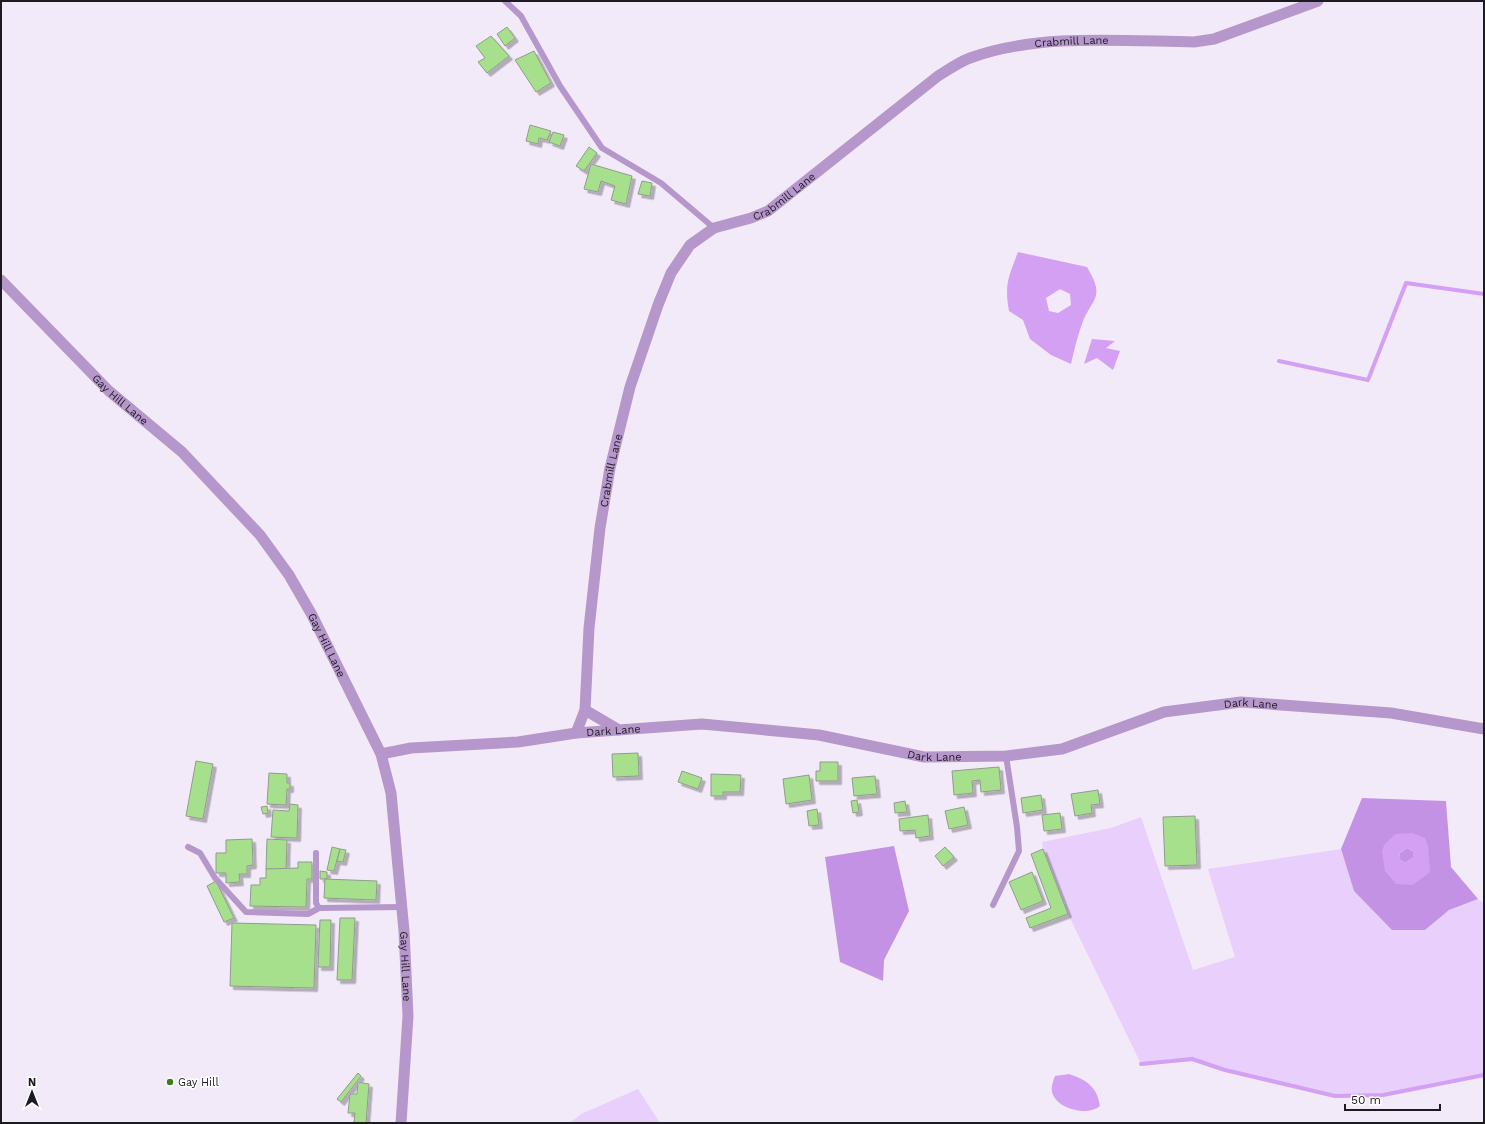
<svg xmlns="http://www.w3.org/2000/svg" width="1485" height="1124" viewBox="0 0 1485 1124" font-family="'Work Sans',sans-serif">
<defs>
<filter id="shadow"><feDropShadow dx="3.5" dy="3.5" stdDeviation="0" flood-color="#0004"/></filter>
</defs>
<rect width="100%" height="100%" fill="#f3eaf9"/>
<g fill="#e9cffb">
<path d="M 1141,817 L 1193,970 L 1235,957 L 1208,869 L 1341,849 L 1354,891 L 1425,930 L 1449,910 L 1478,899 L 1484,903 L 1484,1075 L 1383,1095 L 1335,1096 L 1225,1070 L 1192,1059 L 1141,1064 L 1068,914 L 1043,849 L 1042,842 L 1111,828 Z"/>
<path d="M 638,1089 L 660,1123 L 570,1123 L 581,1114 Z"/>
</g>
<g fill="#c492e4" fill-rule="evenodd">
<path d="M 1362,798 L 1446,801 L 1451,867 L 1478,899 L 1449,910 L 1425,930 L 1392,930 L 1354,891 L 1341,849 ZM 1395,834 L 1428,846 L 1396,884 Z"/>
<path d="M 894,846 L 909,911 L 884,960 L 883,981 L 840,962 L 825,857 Z"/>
<path d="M 1407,848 L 1413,851 L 1413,858 L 1405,863 L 1399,859 L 1400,853 Z"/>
</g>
<g fill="#d3a0f3" fill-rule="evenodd">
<path d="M 1018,252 L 1087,267 C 1106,299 1092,297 1082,324 C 1077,337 1074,351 1071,364 L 1051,355 L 1030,339 L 1023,320 L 1009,311 C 1004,284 1009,276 1018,252 ZM 1060,289 L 1070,294 L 1071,305 L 1058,313 L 1049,311 L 1046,298 Z"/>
<path d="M 1092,339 L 1115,341 L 1106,348 L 1120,351 L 1113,370 L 1097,358 L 1084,364 Z"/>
<path d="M 1412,833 L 1425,838 L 1428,846 L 1430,872 L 1413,885 L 1396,884 L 1385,871 L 1382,852 L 1384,845 L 1395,834 ZM 1407,848 L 1413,851 L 1413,858 L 1405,863 L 1399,859 L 1400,853 Z"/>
<path d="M 1069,1074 C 1087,1080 1097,1087 1100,1106 C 1088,1116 1060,1110 1053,1095 C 1050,1089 1053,1081 1055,1076 Z"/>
</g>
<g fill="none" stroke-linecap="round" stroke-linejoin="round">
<g stroke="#d3a0f3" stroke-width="4">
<path d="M 1279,361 L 1368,380 L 1406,283 L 1484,294"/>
<path d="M 1141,1064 L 1192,1059 L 1225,1070 L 1335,1096 L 1383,1095 L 1484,1075"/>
</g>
</g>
<g fill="#a6e08c" stroke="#919b8d" filter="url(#shadow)">
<path d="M 507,27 L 515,38 L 505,46 L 497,34 Z"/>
<path d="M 491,36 L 509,56 L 487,73 L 478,62 L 485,58 L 476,46 Z"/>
<path d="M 534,51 L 551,83 L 536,92 L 515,60 Z"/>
<path d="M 530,125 L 551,131 L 547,140 L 539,138 L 538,144 L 526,141 Z"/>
<path d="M 553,132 L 564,135 L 560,146 L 549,142 Z"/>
<path d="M 589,147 L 597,153 L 584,171 L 576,166 Z"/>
<path d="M 591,164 L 632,176 L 626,204 L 611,200 L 615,186 L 601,181 L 598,192 L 584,189 Z"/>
<path d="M 642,181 L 652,183 L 650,196 L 638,194 Z"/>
<path d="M 638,753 L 639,776 L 613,777 L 612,754 Z"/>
<path d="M 196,761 L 213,764 L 203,819 L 186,816 Z"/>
<path d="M 820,762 L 838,762 L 838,781 L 816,781 L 816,771 L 820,771 Z"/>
<path d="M 999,767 L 1001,790 L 981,792 L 980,780 L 972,781 L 973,793 L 954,795 L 952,771 Z"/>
<path d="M 682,771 L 702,778 L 698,789 L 678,782 Z"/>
<path d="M 269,773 L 287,774 L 287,783 L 290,783 L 290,789 L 287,789 L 286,805 L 267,804 Z"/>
<path d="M 711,774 L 741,775 L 740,792 L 723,792 L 723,796 L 711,796 Z"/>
<path d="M 809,775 L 812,800 L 786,804 L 783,779 Z"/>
<path d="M 875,776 L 877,794 L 854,796 L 852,778 Z"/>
<path d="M 1098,790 L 1100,804 L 1091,805 L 1092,813 L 1075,816 L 1071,794 Z"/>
<path d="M 1041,795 L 1043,810 L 1023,813 L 1021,798 Z"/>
<path d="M 857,800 L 859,812 L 853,813 L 851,801 Z"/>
<path d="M 905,801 L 907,812 L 895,813 L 894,803 Z"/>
<path d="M 290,804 L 298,805 L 297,838 L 271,837 L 273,810 L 289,811 Z"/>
<path d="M 267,806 L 268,813 L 263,814 L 261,807 Z"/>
<path d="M 964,807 L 968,825 L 949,829 L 945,811 Z"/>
<path d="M 817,809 L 819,825 L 809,826 L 807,811 Z"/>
<path d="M 1060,813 L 1062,829 L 1044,831 L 1042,815 Z"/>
<path d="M 928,815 L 930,836 L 916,838 L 915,830 L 900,831 L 899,819 Z"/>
<path d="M 1195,816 L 1197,865 L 1165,866 L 1163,817 Z"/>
<path d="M 252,839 L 253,865 L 247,866 L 247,874 L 239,874 L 240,882 L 226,883 L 226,873 L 216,873 L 216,853 L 226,853 L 226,840 Z"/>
<path d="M 267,839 L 287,840 L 286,870 L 266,869 Z"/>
<path d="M 332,847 L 340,849 L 334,871 L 327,870 Z"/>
<path d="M 945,847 L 954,857 L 943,866 L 935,856 Z"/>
<path d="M 340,849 L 346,850 L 343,862 L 337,861 Z"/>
<path d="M 1043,849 L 1068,914 L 1030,928 L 1026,918 L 1051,908 L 1031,854 Z"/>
<path d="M 298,862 L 312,862 L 312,879 L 307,879 L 306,907 L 250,906 L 251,885 L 260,885 L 260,878 L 266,878 L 266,869 L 298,868 Z"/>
<path d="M 320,871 L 327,872 L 327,879 L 320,879 Z"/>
<path d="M 1032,872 L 1043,901 L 1021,910 L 1009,882 Z"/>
<path d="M 325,879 L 377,881 L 376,900 L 324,898 Z"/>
<path d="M 216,881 L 234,918 L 224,922 L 207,886 Z"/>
<path d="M 340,918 L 355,918 L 352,980 L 337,980 Z"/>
<path d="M 320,920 L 331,920 L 330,967 L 318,967 Z"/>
<path d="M 232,923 L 316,925 L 314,988 L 230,986 Z"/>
<path d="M 358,1073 L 361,1076 L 341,1102 L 337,1099 Z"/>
<path d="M 358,1082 L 369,1084 L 366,1123 L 354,1122 L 355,1113 L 348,1113 L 350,1094 L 357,1094 Z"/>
</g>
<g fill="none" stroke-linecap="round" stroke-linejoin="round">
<g stroke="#b697cc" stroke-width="6">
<path d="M 505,1 L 521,16 L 560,86 L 602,148 L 661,183 L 714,228"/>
<path d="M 188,847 L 200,853 L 215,878 L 246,912 L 308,914 L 319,908"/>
<path d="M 316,853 L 316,903 L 319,908 L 402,907"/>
<path d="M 993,905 L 1019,851 L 1017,827 L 1006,756"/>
</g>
<g stroke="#b697cc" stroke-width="11">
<path d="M 585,710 L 619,730"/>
<path id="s1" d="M 576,733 L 585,710 L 589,628 L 600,528 L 610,468 L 630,387 L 658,305 L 671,273 L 690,245 L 714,228 L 751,218 L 768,211 L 938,76 C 948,70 959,62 970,58 C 1039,33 1122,41 1194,42 L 1214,39 L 1318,1"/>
<path id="s2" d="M 381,754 L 411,748 L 518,742 L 576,733 L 702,724 L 819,735 L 924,757 L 1006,756 L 1062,749 L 1164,712 L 1241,702 L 1391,713 L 1484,729"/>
</g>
<path stroke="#b697cc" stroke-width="11" id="s3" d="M 1,280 L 109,391 L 182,452 L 260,535 L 289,575 L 312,615 L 381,754 L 391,793 L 404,931 L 408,1016 L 401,1123"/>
</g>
<circle fill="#407e1b" stroke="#fff" stroke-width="1.5" cx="170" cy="1082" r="4"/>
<g text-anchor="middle" stroke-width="3" stroke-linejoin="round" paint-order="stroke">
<g font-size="11" fill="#1e1b20" stroke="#fff">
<text dy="4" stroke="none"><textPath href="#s1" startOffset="950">Crabmill Lane</textPath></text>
<text dy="4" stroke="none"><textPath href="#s1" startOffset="614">Crabmill Lane</textPath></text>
<text dy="4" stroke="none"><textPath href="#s3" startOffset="169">Gay Hill Lane</textPath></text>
<text dy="4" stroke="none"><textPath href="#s1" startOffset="266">Crabmill Lane</textPath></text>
<text dy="4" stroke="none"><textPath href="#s3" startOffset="493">Gay Hill Lane</textPath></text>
<text dy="4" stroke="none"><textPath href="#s2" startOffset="882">Dark Lane</textPath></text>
<text dy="4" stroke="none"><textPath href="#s2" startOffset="234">Dark Lane</textPath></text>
<text dy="4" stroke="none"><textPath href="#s2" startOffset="558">Dark Lane</textPath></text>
<text dy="4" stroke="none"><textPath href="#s3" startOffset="829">Gay Hill Lane</textPath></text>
</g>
<g font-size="11" fill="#1e1b20" stroke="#fff" text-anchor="start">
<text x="178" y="1086">Gay Hill</text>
</g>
</g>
<rect width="1485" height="1124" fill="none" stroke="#1e1b20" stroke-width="4"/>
<g transform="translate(32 1092)" stroke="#ffffff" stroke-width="3" paint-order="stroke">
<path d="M0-3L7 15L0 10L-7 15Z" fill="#1e1b20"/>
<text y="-6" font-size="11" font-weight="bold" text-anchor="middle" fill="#1e1b20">N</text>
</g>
<path d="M1345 1104v6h95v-6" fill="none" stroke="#1e1b20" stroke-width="2"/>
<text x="1351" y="1104" font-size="12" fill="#1e1b20" stroke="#ffffff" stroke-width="3" paint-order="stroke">50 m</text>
</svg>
